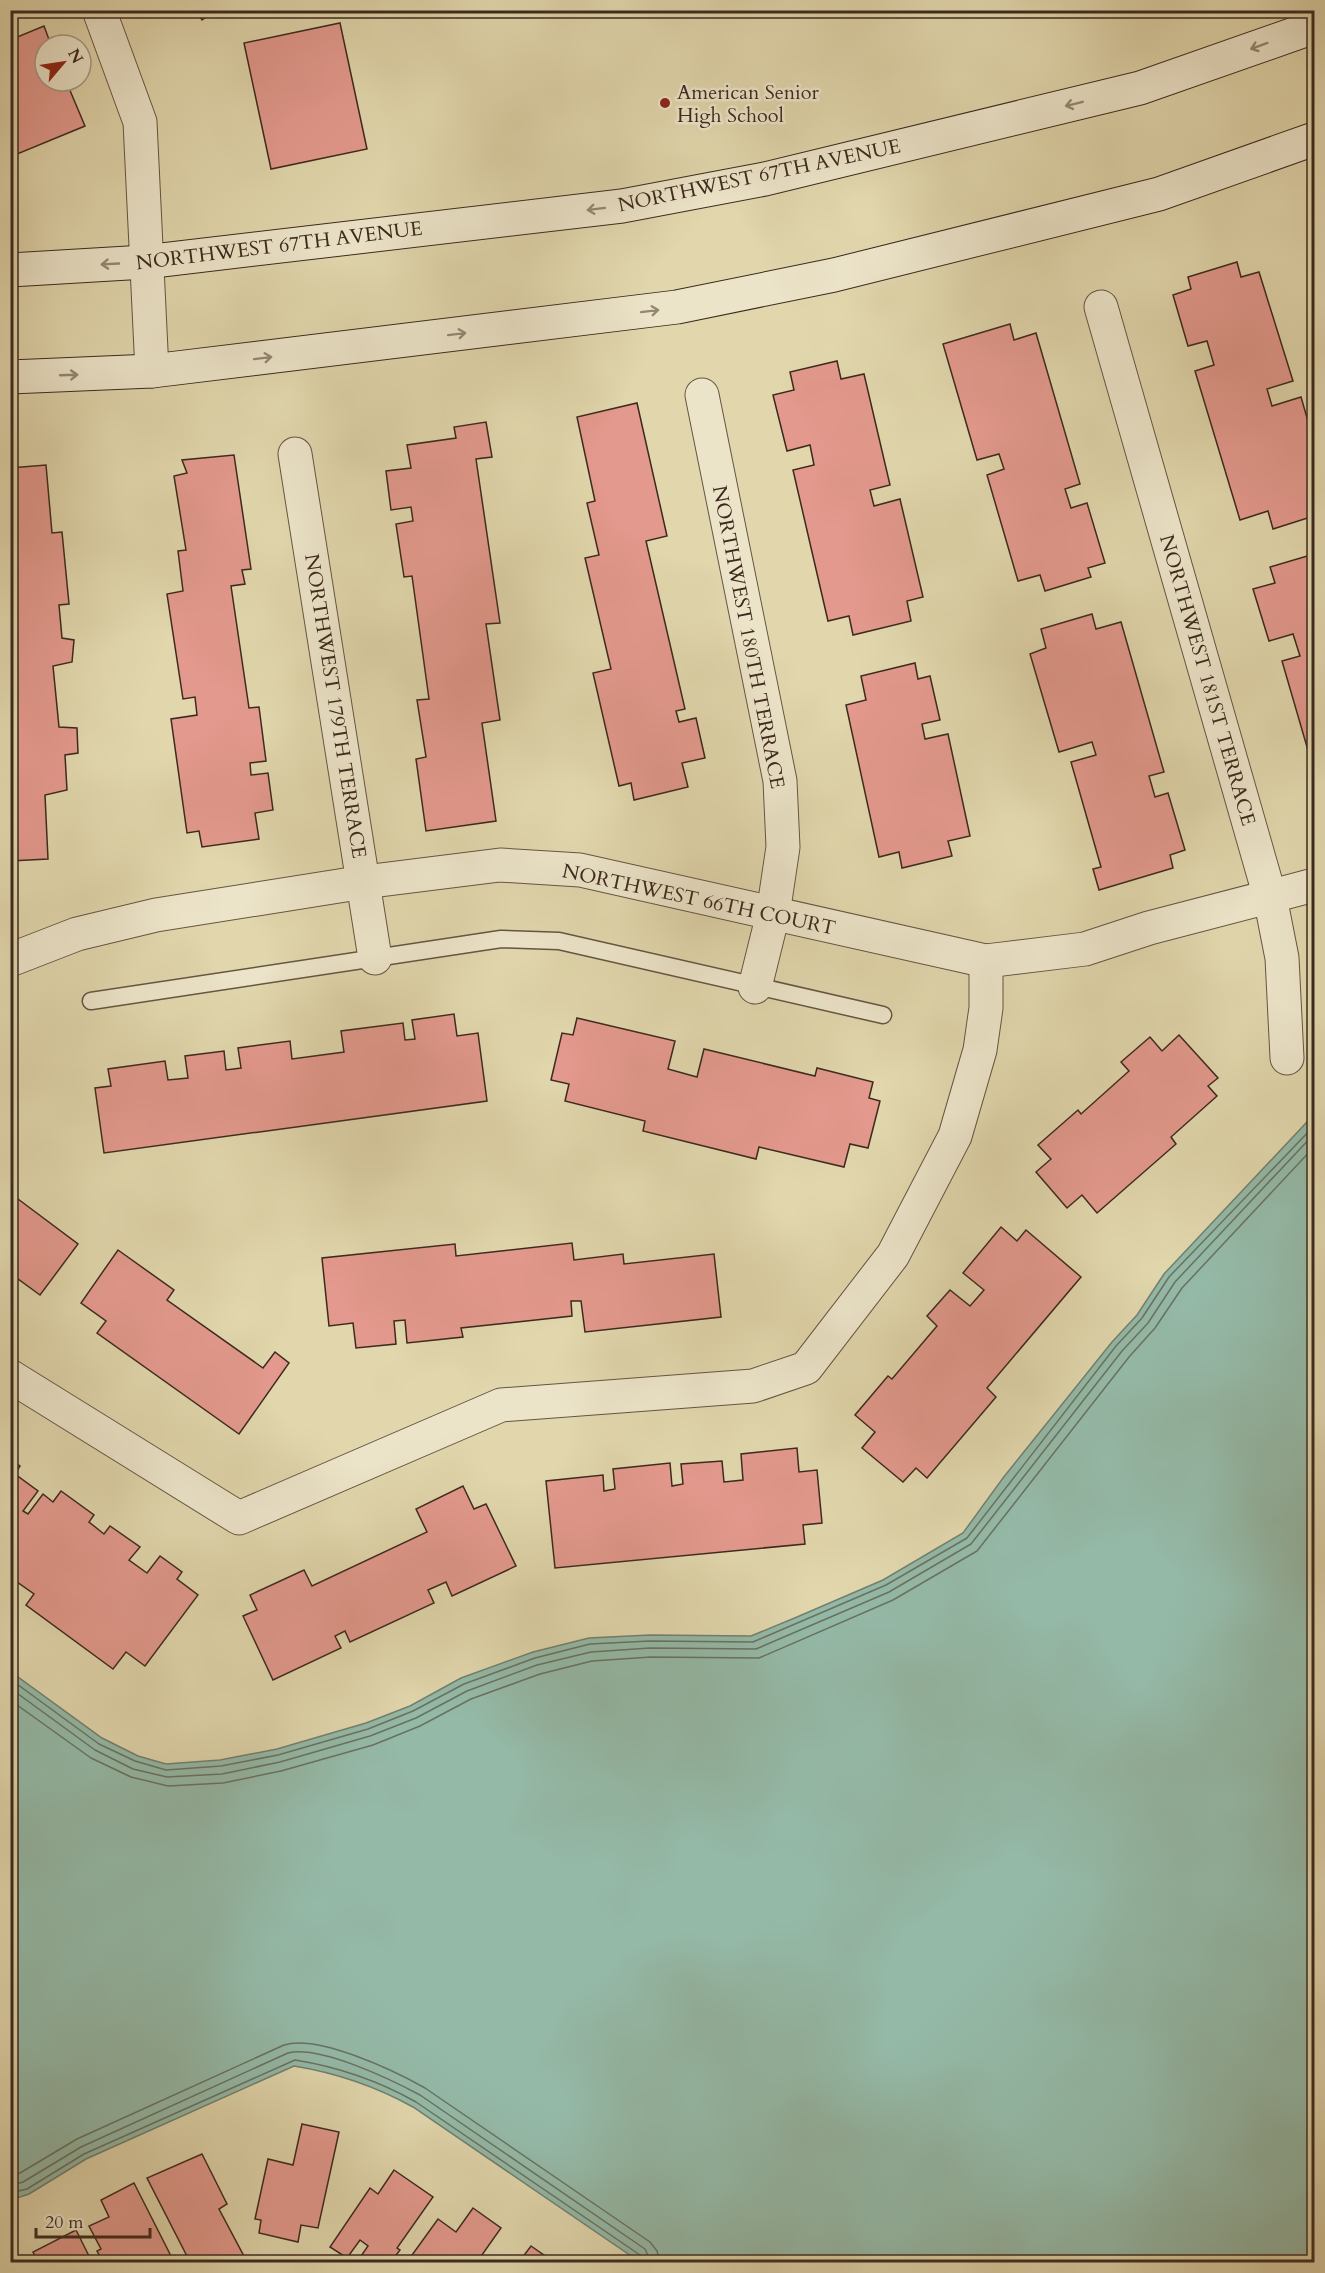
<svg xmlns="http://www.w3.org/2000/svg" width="1325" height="2273" viewBox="0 0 1325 2273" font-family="Cardo,serif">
<rect width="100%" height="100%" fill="#e1d6ac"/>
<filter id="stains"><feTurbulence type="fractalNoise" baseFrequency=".00333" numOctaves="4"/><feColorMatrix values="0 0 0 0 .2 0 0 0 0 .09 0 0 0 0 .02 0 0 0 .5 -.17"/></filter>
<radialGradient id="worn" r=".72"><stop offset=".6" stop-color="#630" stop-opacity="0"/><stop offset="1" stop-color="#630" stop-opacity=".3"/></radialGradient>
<path fill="#94b9a7" stroke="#718070" stroke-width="1.5" d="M 1314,1120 L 1314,2262 L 640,2262 L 413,2107 C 375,2086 337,2073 294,2066 L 86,2159 L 29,2194 L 11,2200 L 11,1672 L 102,1738 L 138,1756 L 166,1764 L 220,1760 L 277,1749 L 366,1723 L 410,1706 L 461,1678 L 533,1652 L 589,1638 L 650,1635 L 751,1636 L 797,1617 L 883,1580 L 963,1533 L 1003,1478 L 1112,1342 L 1137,1315 L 1164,1274 L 1307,1122 Z"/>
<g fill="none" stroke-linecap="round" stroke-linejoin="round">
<g stroke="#687262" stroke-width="1.5">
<path d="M 10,1679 L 99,1744 L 135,1761 L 166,1770 L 221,1766 L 278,1755 L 368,1729 L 413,1711 L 464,1684 L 535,1658 L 590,1644 L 650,1641 L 753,1642 L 886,1585 L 967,1538 L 1116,1346 L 1142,1318 L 1169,1277 L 1314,1126"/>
<path d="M 10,1688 L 95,1750 L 133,1769 L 167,1777 L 222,1774 L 280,1762 L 370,1736 L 416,1718 L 467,1691 L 537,1665 L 591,1652 L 650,1648 L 756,1649 L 889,1592 L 971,1544 L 1122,1351 L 1148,1323 L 1175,1282 L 1314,1134"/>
<path d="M 10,1700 L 91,1758 L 131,1777 L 168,1786 L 223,1783 L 281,1771 L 373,1745 L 420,1726 L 471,1699 L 540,1674 L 592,1661 L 651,1657 L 759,1658 L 893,1600 L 977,1551 L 1129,1357 L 1155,1328 L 1182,1288 L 1314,1147"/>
<path d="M 10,2176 L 20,2173 L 77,2139 L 284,2045 C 318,2034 395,2071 425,2088 L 650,2242 L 657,2251 L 660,2262"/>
<path d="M 10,2186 L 23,2182 L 81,2147 L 288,2053 C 320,2045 392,2080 420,2095 L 645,2249 L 651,2262"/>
<path d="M 10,2193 L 27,2189 L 84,2154 L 295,2060 C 339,2067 377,2080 416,2102 L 640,2255 L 643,2262"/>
</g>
</g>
<g fill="#e3998d" stroke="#3c2a1e" stroke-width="1.5">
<path d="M 196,10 L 216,10 L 202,20 Z"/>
<path d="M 340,23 L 367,149 L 271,169 L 244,43 Z"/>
<path d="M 44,26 L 51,45 L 45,45 L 45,81 L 66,81 L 85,126 L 10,157 L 10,40 Z"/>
<path d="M 1237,262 L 1241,277 L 1259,272 L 1293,381 L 1267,389 L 1272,406 L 1301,397 L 1314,442 L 1314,516 L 1273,529 L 1268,511 L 1240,520 L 1195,371 L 1214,365 L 1207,341 L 1188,346 L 1173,295 L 1191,289 L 1188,277 Z"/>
<path d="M 1010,324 L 1014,340 L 1036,333 L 1080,484 L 1065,489 L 1071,508 L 1087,503 L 1105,563 L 1088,568 L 1091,577 L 1045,591 L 1040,575 L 1018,581 L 987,475 L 1004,469 L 999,454 L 977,460 L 943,344 Z"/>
<path d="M 837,361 L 841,379 L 864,374 L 890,485 L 870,490 L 874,506 L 900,499 L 923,597 L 907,601 L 911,621 L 853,635 L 849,616 L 828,621 L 793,470 L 814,465 L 810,445 L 787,451 L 773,395 L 794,390 L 790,372 Z"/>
<path d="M 637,403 L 667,536 L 646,541 L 685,709 L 676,711 L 679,722 L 696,718 L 705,758 L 682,763 L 688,787 L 634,800 L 631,783 L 619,786 L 593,673 L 611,669 L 585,558 L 599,555 L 587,503 L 595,501 L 577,417 Z"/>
<path d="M 486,422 L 492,457 L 476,459 L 500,623 L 486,624 L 500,720 L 482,723 L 496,821 L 426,831 L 416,759 L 426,757 L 417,700 L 429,699 L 412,576 L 404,577 L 396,524 L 413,521 L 411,507 L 391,510 L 386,471 L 411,468 L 407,445 L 456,438 L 454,427 Z"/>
<path d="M 234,455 L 251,569 L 242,570 L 245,584 L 231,586 L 249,708 L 259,707 L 266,761 L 250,763 L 251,775 L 268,773 L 273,810 L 255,813 L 259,839 L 202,847 L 199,831 L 187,833 L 171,719 L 197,715 L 195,697 L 183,699 L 167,594 L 183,591 L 178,551 L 186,550 L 174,476 L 187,473 L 182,460 Z"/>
<path d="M 46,465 L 52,533 L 62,532 L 69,604 L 59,605 L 62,638 L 74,640 L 72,662 L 53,666 L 59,727 L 77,728 L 78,753 L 65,755 L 67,790 L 45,795 L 48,859 L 10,861 L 10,468 Z"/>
<path d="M 1314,554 L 1314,771 L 1282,661 L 1300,656 L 1293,634 L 1269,641 L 1253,589 L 1275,583 L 1270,567 Z"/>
<path d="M 1092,614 L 1096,629 L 1121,622 L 1164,772 L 1149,776 L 1155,797 L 1168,793 L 1185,850 L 1170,855 L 1173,868 L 1099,890 L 1093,869 L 1101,867 L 1071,762 L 1096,755 L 1092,742 L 1059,752 L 1030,654 L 1046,648 L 1041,629 Z"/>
<path d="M 915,663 L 918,679 L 930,676 L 940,720 L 922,724 L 925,739 L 948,734 L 970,836 L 948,841 L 952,856 L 902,868 L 899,852 L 879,857 L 846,705 L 866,700 L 861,676 Z"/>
<path d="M 454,1014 L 457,1036 L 478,1033 L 487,1101 L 104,1153 L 95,1088 L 111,1086 L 108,1069 L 165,1061 L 168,1080 L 188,1078 L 185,1056 L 224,1051 L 226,1070 L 241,1068 L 238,1048 L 290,1041 L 292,1059 L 344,1052 L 341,1031 L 403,1023 L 405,1040 L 415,1039 L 412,1020 Z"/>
<path d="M 577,1018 L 675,1041 L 668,1069 L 697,1077 L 704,1049 L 815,1076 L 817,1068 L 873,1082 L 869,1098 L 880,1101 L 868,1148 L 850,1144 L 844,1167 L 759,1147 L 756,1159 L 643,1131 L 645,1121 L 565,1101 L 569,1084 L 551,1080 L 562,1033 L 573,1035 Z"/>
<path d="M 1179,1035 L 1218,1078 L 1208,1086 L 1217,1096 L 1171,1137 L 1176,1144 L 1097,1213 L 1082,1195 L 1067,1208 L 1036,1172 L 1051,1159 L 1038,1145 L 1078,1110 L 1081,1114 L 1129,1071 L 1121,1062 L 1150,1037 L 1162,1051 Z"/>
<path d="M 10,1193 L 78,1244 L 40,1295 L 10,1273 Z"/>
<path d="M 1001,1227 L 1017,1241 L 1026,1230 L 1081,1277 L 987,1388 L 996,1397 L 927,1478 L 916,1468 L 903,1482 L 862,1448 L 875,1432 L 855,1415 L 888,1376 L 892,1379 L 937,1326 L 927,1316 L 950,1290 L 970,1306 L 984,1290 L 963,1273 Z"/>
<path d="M 572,1243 L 574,1260 L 623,1254 L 624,1264 L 714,1254 L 721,1317 L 585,1332 L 581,1301 L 571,1301 L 572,1316 L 461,1328 L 463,1337 L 407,1343 L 405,1320 L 394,1321 L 396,1344 L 356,1348 L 353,1323 L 329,1326 L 322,1258 L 455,1244 L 456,1256 Z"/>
<path d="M 118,1250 L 174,1290 L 167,1300 L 263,1368 L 275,1352 L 289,1363 L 239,1434 L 97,1333 L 106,1321 L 81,1303 Z"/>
<path d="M 797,1448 L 799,1472 L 817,1470 L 822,1523 L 803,1525 L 805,1544 L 555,1568 L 546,1481 L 603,1475 L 604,1491 L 615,1489 L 613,1469 L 670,1463 L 672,1486 L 683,1484 L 681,1464 L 722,1461 L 724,1482 L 743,1480 L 741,1454 Z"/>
<path d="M 10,1459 L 20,1466 L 15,1474 L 38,1491 L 23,1511 L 28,1514 L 43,1494 L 53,1502 L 61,1491 L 94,1515 L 89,1522 L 104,1534 L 110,1526 L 140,1547 L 129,1560 L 147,1573 L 160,1556 L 182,1572 L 177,1579 L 198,1595 L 145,1666 L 126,1652 L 113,1669 L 26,1605 L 34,1594 L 10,1577 Z"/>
<path d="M 463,1486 L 474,1509 L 486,1504 L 516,1566 L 452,1596 L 446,1582 L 428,1590 L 434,1603 L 350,1642 L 345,1631 L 335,1636 L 341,1648 L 273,1680 L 243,1616 L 257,1610 L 250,1595 L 304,1570 L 312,1586 L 427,1532 L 416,1509 Z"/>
<path d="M 302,2124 L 339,2132 L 318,2228 L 301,2225 L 298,2242 L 259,2233 L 261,2220 L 255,2219 L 268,2159 L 293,2165 Z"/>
<path d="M 202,2154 L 227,2204 L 219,2209 L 246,2260 L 242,2262 L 190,2262 L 147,2178 Z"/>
<path d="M 394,2170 L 433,2197 L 397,2248 L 400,2250 L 391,2262 L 370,2262 L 361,2256 L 368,2246 L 360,2240 L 347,2258 L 330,2247 L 370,2188 L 378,2194 Z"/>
<path d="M 134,2183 L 174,2262 L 103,2262 L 97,2251 L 101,2249 L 89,2226 L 109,2217 L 101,2200 Z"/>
<path d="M 473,2208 L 501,2228 L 477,2262 L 407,2262 L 438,2219 L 456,2232 Z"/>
<path d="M 76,2230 L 92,2262 L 38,2262 L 33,2252 Z"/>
<path d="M 531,2246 L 547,2257 L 555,2262 L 519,2262 Z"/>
</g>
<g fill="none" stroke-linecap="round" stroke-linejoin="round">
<defs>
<path id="lane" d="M 91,1001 L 501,939 L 559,941 L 883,1015"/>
<g id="street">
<path d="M 99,10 L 140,122 L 152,371"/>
<path d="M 1101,307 L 1270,897 L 1282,958 L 1287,1058"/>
<path d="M 702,395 L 780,781 L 783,847 L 773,914 L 755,987"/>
<path d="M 295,454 L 375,958"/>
<path d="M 10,960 L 77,934 L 156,915 L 364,882 L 500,865 L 580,870 L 986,961 L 1085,949 L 1149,928 L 1314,885"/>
<path d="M 10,1376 L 239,1518 L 501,1405 L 753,1386 L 806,1368 L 893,1255 L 955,1136 L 980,1050 L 986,1008 L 986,961"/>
</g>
<g id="secondary">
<path d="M 10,270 L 145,262 L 622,206 L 765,179 L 1140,88 L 1314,27"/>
<path d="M 10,377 L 152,371 L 677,307 L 834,275 L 1159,194 L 1314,139"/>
</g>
</defs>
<use href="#lane" stroke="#655542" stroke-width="19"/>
<use href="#street" stroke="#655542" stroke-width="35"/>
<use href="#secondary" stroke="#3c2a1e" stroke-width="35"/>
<use href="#lane" stroke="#ece4c9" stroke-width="16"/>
<use href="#street" stroke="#ece4c9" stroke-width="33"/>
<use href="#secondary" stroke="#ece4c9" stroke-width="33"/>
</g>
<defs><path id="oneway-shaft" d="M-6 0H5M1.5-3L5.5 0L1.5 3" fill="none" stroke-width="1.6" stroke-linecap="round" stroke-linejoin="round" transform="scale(1.5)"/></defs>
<g stroke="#948774">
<use href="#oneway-shaft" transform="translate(1259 46) rotate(160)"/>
<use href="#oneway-shaft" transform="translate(1074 104) rotate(166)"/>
<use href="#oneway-shaft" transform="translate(596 209) rotate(173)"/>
<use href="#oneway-shaft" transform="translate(110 264) rotate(177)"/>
<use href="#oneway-shaft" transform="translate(650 311) rotate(-7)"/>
<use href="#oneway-shaft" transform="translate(457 334) rotate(-7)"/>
<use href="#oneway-shaft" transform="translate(263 358) rotate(-7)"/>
<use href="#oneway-shaft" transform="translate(69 375) rotate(-2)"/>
</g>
<circle fill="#8f2418" stroke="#ece4c9" stroke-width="2" cx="665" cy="103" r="6"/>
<g text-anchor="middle" stroke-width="5" stroke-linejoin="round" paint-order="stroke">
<g font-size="20" fill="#3c2a1e" stroke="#ece4c9" text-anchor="start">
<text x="677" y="99">American Senior<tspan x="677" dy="23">High School</tspan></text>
</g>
<g font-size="20" fill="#3c2a1e" stroke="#ece4c9">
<text transform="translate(759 175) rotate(-12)" y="7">NORTHWEST 67TH AVENUE</text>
<text transform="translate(279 245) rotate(-7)" y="7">NORTHWEST 67TH AVENUE</text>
<text transform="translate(749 637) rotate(79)" y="7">NORTHWEST 180TH TERRACE</text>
<text transform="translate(1208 680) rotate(74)" y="7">NORTHWEST 181ST TERRACE</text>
<text transform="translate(336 706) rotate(81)" y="7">NORTHWEST 179TH TERRACE</text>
<text transform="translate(699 899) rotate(12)" y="7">NORTHWEST 66TH COURT</text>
</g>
</g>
<rect width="1325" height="2273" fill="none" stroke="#e1d6ac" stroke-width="36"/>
<rect x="12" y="12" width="1301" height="2249" fill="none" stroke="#3c2a1e" stroke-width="3"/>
<rect x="18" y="18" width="1289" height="2237" fill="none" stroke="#3c2a1e" stroke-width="1.5"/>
<g transform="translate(63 63) rotate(61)"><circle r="28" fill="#ece4c9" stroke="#a69a85" stroke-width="1.5"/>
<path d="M0-4.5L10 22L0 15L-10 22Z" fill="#8f2418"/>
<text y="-9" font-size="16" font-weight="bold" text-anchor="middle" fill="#3c2a1e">N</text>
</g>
<path d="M36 2228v9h114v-9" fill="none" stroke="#3c2a1e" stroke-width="3"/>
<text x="45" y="2228" font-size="18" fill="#3c2a1e" stroke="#ece4c9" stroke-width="4.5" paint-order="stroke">20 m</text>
<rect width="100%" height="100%" filter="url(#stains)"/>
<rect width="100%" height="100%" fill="url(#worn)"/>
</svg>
